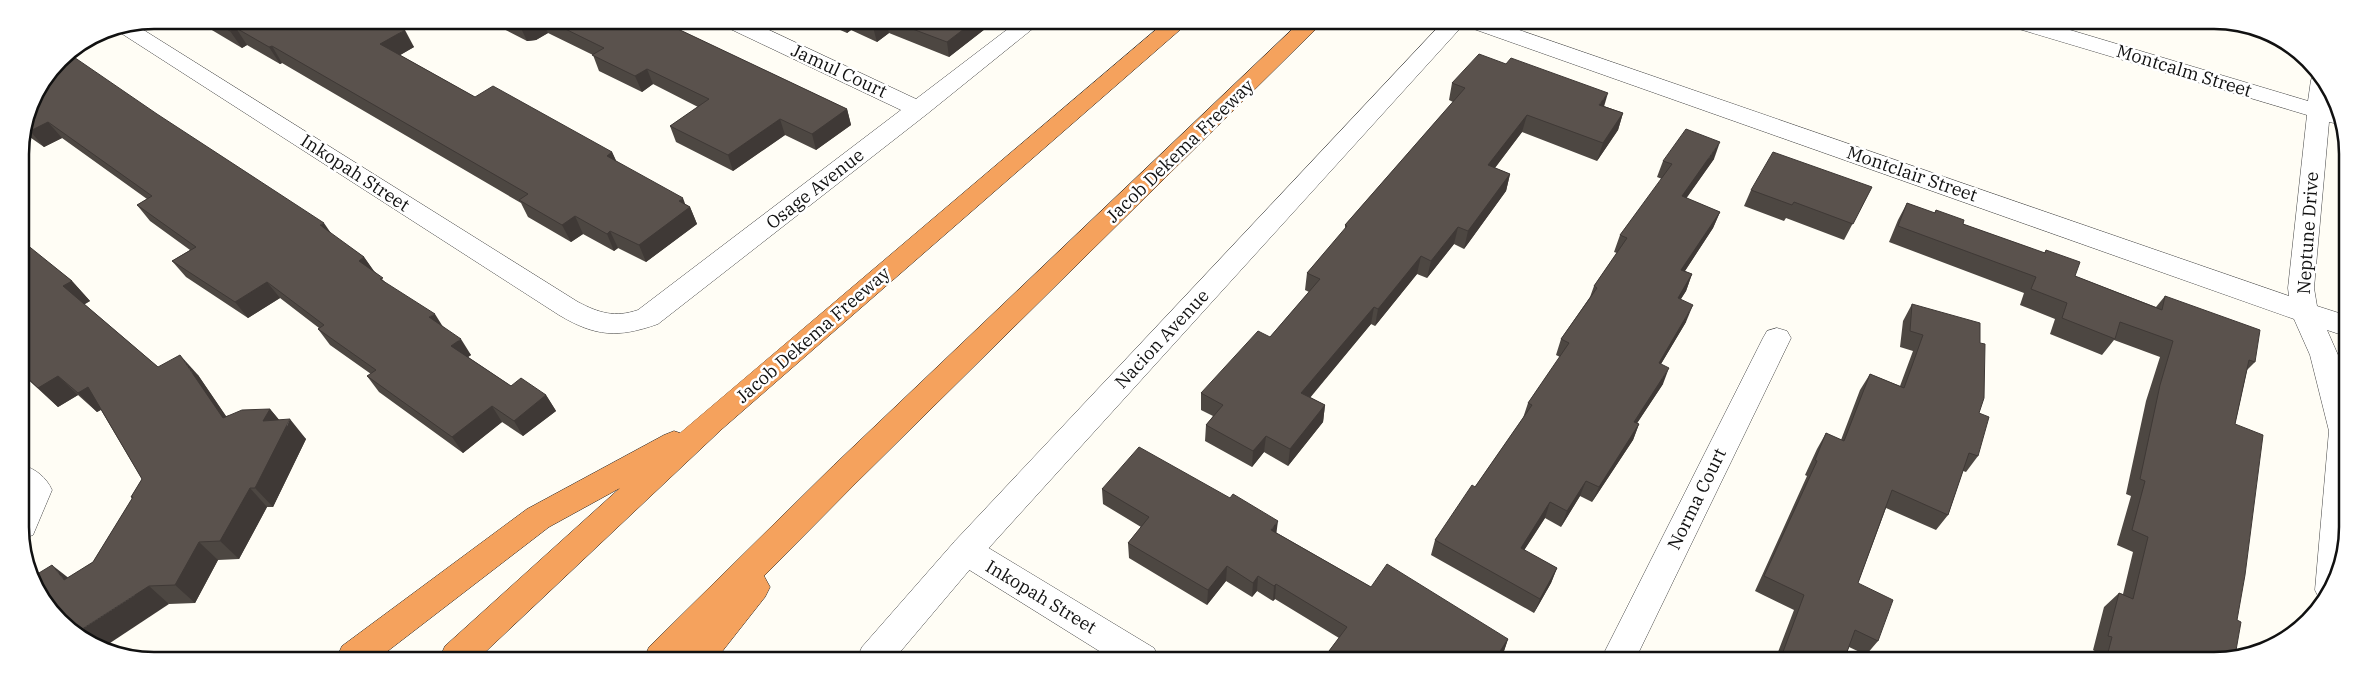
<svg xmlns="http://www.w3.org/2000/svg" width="2368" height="681" viewBox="0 0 2368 681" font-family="'IBM Plex Serif',serif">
<rect width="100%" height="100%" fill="#fffdf5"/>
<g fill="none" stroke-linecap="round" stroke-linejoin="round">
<defs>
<g id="minor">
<path d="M 721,21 L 750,21 L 916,99 L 1017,22 L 1041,22 L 927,114 L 658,324 C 618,338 596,337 559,315 L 113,28 L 134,24 L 578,302 C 599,313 615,318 638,310 L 901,110 L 724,26 Z"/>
<path d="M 1468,23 L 1499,23 L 2289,296 L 2288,288 L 2307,115 L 2019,29 L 2016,24 L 2050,24 L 2308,101 L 2311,80 L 2314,75 L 2319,74 L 2331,99 L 2331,107 L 2336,109 L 2344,125 L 2329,122 L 2314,288 L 2317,306 L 2345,315 L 2345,336 L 2327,330 L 2338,355 L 2344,379 L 2344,562 L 2326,601 L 2320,600 L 2315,590 L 2329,431 L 2310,355 L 2294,319 L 1471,28 Z"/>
<path d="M 1777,328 L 1787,331 L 1791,338 L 1635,660 L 1601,659 L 1763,338 L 1767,331 Z"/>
<path d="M 22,465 C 36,469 46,477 52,490 L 33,535 L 22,539 Z"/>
<path d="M 966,538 L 977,541 L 1154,648 L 1159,659 L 1112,659 L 955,561 L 950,551 L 955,541 Z"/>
</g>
<path id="tertiary" d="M 1442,23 L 1465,23 L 977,561 L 895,658 L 857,658 L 862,647 L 955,541 Z"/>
<g id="motorway">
<path d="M 1165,22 L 1189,22 L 722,429 L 480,657 L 440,657 L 445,646 L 620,488 L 549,527 L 380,657 L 337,657 L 342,646 L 527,509 L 664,435 L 674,431 L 680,433 Z"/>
<path d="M 1300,22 L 1323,22 L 855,484 L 764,576 L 770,587 L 765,597 L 717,658 L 644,658 L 649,647 L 833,466 Z"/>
</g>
</defs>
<use href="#minor" stroke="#444" stroke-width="1"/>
<use href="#tertiary" stroke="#444" stroke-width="1"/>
<use href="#motorway" stroke="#222" stroke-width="1"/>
<use href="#minor" fill="#fff" fill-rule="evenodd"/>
<use href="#tertiary" fill="#fff" fill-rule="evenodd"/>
<use href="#motorway" fill="#f5a25d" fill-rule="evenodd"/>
</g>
<g fill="#4d4742">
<path d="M 195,20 L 386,20 L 414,47 L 400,55 L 475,97 L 612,152 L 616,161 L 690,207 L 697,224 L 646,262 L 618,248 L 614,251 L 583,234 L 571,242 L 528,217 L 521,203 L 282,63 L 280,64 L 247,45 L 242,48 Z"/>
<path d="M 490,21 L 661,21 L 847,109 L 851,125 L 816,150 L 785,135 L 733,171 L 676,142 L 670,126 L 698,107 L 653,84 L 642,92 L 599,71 L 593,55 L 548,33 L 536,40 L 527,41 L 492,23 Z"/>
<path d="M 820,21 L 994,22 L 949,57 L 889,33 L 877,42 L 851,30 L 847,33 Z"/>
<path d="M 1452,83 L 1604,106 L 1623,113 L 1618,130 L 1597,161 L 1522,132 L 1495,168 L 1510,174 L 1506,191 L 1464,249 L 1454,244 L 1427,278 L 1417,274 L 1375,326 L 1371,324 L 1310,397 L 1325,405 L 1323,422 L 1288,466 L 1264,452 L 1252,467 L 1205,441 L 1206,425 L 1213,416 L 1201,410 L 1201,393 L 1270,337 L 1309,292 L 1305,290 L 1307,273 L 1345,229 L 1345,225 L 1453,102 L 1449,100 Z"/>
<path d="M 34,95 L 331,234 L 364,257 L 374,271 L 387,284 L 443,327 L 471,355 L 468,357 L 511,386 L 546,395 L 556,411 L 523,436 L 502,422 L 463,453 L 379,392 L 367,376 L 371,374 L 330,345 L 318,329 L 319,328 L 280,298 L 248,318 L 186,277 L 172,261 L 190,250 L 150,221 L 137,205 L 147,199 L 62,138 L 44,147 L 24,133 Z"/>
<path d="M 1714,159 L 1686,198 L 1720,212 L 1713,228 L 1685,271 L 1692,274 L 1686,291 L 1680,300 L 1686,322 L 1661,364 L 1663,384 L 1637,423 L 1639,424 L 1633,440 L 1592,502 L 1580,496 L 1561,527 L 1545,518 L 1524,550 L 1557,568 L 1551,583 L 1534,613 L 1431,555 L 1435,540 L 1475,487 L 1523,418 L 1528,403 L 1560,357 L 1556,355 L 1561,339 L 1590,297 L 1594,286 L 1617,253 L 1614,252 L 1620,235 L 1662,179 L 1657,177 L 1663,161 Z"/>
<path d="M 1872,187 L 1844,240 L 1786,218 L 1784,221 L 1744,206 L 1751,190 Z"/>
<path d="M 1907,203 L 1934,213 L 1936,210 L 1963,224 L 2044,253 L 2046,250 L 2075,276 L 2156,307 L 2165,296 L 2255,362 L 2247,370 L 2235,424 L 2223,661 L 2094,660 L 2096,652 L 2093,650 L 2104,607 L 2119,593 L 2123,594 L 2133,552 L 2117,545 L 2131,496 L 2126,494 L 2146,401 L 2160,357 L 2114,340 L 2102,355 L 2050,334 L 2055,319 L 2020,305 L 2024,293 L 1889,242 L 1898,220 Z"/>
<path d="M 21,239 L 25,244 L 72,281 L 90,301 L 84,304 L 158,367 L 198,375 L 226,416 L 270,409 L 279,420 L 306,439 L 273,507 L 267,507 L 239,559 L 218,560 L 195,603 L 169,604 L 68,578 L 93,562 L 132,499 L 131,497 L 142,479 L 101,410 L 97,412 L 78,395 L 58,407 L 22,374 Z"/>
<path d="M 1912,304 L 1979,413 L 1978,456 L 1966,472 L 1963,471 L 1948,515 L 1936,530 L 1886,508 L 1858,583 L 1878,641 L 1866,655 L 1849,647 L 1844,660 L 1775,660 L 1794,610 L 1755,591 L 1807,476 L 1805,475 L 1817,449 L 1826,433 L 1841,440 L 1860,390 L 1870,374 L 1900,386 L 1913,351 L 1900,347 L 1903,321 Z"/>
<path d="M 1102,489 L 1277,533 L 1371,587 L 1508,639 L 1503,654 L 1500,657 L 1503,659 L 1326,659 L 1326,655 L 1339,638 L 1275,599 L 1273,601 L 1257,591 L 1252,597 L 1226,581 L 1207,605 L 1129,558 L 1128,543 L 1141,527 L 1103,504 Z"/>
</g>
<g fill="#3f3936">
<path d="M 535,21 L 542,21 L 548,33 L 536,40 L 527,41 L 520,26 Z"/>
<path d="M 844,21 L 849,21 L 851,30 L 847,33 Z"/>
<path d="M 881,22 L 886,22 L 889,33 L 877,42 L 873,27 Z"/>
<path d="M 973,22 L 994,22 L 949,57 L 947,42 Z"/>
<path d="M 236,28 L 247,45 L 242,48 L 230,31 Z"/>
<path d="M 405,30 L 414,47 L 390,61 L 380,44 Z"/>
<path d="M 272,46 L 282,63 L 280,64 L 269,47 Z"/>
<path d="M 647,69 L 653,84 L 642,92 L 635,76 Z"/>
<path d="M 1608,93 L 1603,110 L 1599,105 Z"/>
<path d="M 847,109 L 851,125 L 816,150 L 812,134 Z"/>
<path d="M 1623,113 L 1618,130 L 1597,161 L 1603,143 Z"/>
<path d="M 1527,115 L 1522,132 L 1484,182 L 1488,165 Z"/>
<path d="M 780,119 L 785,135 L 733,171 L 728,155 Z"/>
<path d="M 48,122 L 62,138 L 44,147 L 30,131 Z"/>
<path d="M 1720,142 L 1714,159 L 1676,213 L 1682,196 Z"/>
<path d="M 612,152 L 620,169 L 607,156 Z"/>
<path d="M 1510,174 L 1506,191 L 1464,249 L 1468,231 Z"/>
<path d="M 683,198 L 687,209 L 690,207 L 697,224 L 646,262 L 639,245 L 679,201 Z"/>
<path d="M 1720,212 L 1713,228 L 1675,286 L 1681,270 Z"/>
<path d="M 575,216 L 583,234 L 571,242 L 562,225 Z"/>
<path d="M 324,223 L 335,239 L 320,225 Z"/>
<path d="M 1458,227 L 1454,244 L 1427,278 L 1431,261 Z"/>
<path d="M 610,231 L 618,248 L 614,251 L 607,234 Z"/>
<path d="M 1421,256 L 1417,274 L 1375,326 L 1378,309 Z"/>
<path d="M 364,257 L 375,273 L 359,261 Z"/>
<path d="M 1692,274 L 1686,291 L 1671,315 L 1678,298 Z"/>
<path d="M 72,281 L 90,301 L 82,306 L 63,286 Z"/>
<path d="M 267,282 L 280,298 L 248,318 L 235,302 Z"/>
<path d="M 1693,305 L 1686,322 L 1652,379 L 1659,363 Z"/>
<path d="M 1374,307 L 1371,324 L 1300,410 L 1301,393 Z"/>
<path d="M 435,314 L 445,330 L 429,317 Z"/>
<path d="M 461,339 L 471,355 L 461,362 L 451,346 Z"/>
<path d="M 180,355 L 198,375 L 240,437 L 223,418 Z"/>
<path d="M 1669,368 L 1663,384 L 1628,437 L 1634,422 Z"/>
<path d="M 58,376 L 78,395 L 58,407 L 38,388 Z"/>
<path d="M 88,387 L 107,406 L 97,412 L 78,393 Z"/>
<path d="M 546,395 L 556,411 L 523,436 L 514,421 Z"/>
<path d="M 1325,405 L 1323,422 L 1288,466 L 1290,449 Z"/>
<path d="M 492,406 L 502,422 L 463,453 L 452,437 Z"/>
<path d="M 270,409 L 286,428 L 290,419 L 306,439 L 273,507 L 255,488 L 263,421 Z"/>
<path d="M 1639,424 L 1633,440 L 1592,502 L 1599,487 Z"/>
<path d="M 1266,436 L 1264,452 L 1252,467 L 1253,451 Z"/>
<path d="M 1586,481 L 1580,496 L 1561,527 L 1567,511 Z"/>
<path d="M 250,488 L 267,507 L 239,559 L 220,541 Z"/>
<path d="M 1550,502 L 1545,518 L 1516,563 L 1521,548 Z"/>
<path d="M 1278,521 L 1276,536 L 1271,530 Z"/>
<path d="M 199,542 L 218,560 L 195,603 L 175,585 Z"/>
<path d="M 52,565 L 75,583 L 64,580 Z"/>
<path d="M 1227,566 L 1226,581 L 1207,605 L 1208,590 Z"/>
<path d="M 1557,568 L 1551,583 L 1534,613 L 1540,599 Z"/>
<path d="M 1258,576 L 1257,591 L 1252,597 L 1253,583 Z"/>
<path d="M 1276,584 L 1275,599 L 1273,601 L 1274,586 Z"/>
<path d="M 149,586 L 169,604 L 104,647 L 79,631 Z"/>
<path d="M 1508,639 L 1503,654 L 1499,659 L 1497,656 Z"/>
</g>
<g fill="#5a524d" stroke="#3f3936">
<path d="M 212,20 L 386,20 L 405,30 L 380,44 L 475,97 L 493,86 L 612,152 L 607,156 L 683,198 L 679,201 L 690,207 L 639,245 L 610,231 L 607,234 L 575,216 L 562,225 L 519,200 L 528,194 L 272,46 L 269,47 L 236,28 L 230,31 Z"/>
<path d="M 510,21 L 535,21 L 529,24 L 520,26 Z"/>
<path d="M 549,21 L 661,21 L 847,109 L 812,134 L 780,119 L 728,155 L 670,126 L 709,99 L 647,69 L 635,76 L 592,55 L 604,48 Z"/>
<path d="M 862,22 L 881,22 L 873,27 Z"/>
<path d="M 894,22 L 973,22 L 947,42 Z"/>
<path d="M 68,53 L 157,114 L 324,223 L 320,225 L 364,257 L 359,261 L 383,278 L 380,279 L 435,314 L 429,317 L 461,339 L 451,346 L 511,386 L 521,378 L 546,395 L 514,421 L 492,406 L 452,437 L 367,376 L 376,370 L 318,329 L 324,325 L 267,282 L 235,302 L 172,261 L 196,247 L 137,205 L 152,196 L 48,122 L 30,131 L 25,127 L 34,95 L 59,59 Z"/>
<path d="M 1479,54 L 1506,64 L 1511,58 L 1608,93 L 1599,105 L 1623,113 L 1603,143 L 1527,115 L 1488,165 L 1510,174 L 1468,231 L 1458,227 L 1431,261 L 1421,256 L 1378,309 L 1374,307 L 1301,393 L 1325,405 L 1290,449 L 1266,436 L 1253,451 L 1206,425 L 1223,405 L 1201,393 L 1258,331 L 1270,337 L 1320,279 L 1307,273 L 1347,226 L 1345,225 L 1465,88 L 1452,83 Z"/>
<path d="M 1686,129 L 1720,142 L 1682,196 L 1720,212 L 1681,270 L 1692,274 L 1678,298 L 1693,305 L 1659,363 L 1669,368 L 1634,422 L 1639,424 L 1599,487 L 1586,481 L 1567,511 L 1550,502 L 1521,548 L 1557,568 L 1540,599 L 1435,540 L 1472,485 L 1475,487 L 1532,405 L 1528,403 L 1569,343 L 1561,339 L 1597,288 L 1594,286 L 1627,238 L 1620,235 L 1672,164 L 1663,161 Z"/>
<path d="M 1773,152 L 1872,187 L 1853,224 L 1794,202 L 1792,205 L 1751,190 Z"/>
<path d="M 1907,203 L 1935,213 L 1936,210 L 1964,220 L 1963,224 L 2045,253 L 2046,250 L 2080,262 L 2075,276 L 2162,310 L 2165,296 L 2260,330 L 2255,362 L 2249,360 L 2235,424 L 2263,435 L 2245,575 L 2237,620 L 2241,622 L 2235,656 L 2223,661 L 2208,661 L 2204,659 L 2203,661 L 2106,660 L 2112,637 L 2108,636 L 2119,593 L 2133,599 L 2148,537 L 2132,530 L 2145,481 L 2140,479 L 2160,385 L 2173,341 L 2120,322 L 2115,339 L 2062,318 L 2067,303 L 2031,289 L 2036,277 L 1898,226 Z"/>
<path d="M 21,240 L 72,281 L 63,286 L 158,367 L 180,355 L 223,418 L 242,410 L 270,409 L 263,421 L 290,419 L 255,488 L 250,488 L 220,541 L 199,542 L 175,585 L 149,586 L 79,631 L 53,616 L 34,576 L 52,565 L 64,580 L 93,562 L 133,497 L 131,497 L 142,479 L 88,387 L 78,393 L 58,376 L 38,388 L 22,373 Z"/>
<path d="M 1912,304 L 1980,323 L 1980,343 L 1985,344 L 1984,398 L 1979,413 L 1989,417 L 1978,456 L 1969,453 L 1948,515 L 1892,490 L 1858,583 L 1893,600 L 1878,641 L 1855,630 L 1844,660 L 1780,660 L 1804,595 L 1764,576 L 1817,461 L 1815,460 L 1826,433 L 1844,441 L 1870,374 L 1904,388 L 1923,335 L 1910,331 Z"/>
<path d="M 1139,447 L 1230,498 L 1233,494 L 1278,521 L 1271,530 L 1371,587 L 1387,564 L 1508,639 L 1497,656 L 1503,659 L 1333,659 L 1326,655 L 1347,627 L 1276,584 L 1274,586 L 1258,576 L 1253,583 L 1227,566 L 1208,590 L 1128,543 L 1149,517 L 1102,489 Z"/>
<path d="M 1732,656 L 1740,660 L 1730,660 Z"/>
</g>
<g text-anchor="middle" stroke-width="5" stroke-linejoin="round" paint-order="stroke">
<g font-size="18" fill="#111" stroke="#fff">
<text transform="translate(839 71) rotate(25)" y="6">Jamul Court</text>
<text transform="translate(2184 71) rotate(17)" y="6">Montcalm Street</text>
<text transform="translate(1180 151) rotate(-44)" y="6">Jacob Dekema Freeway</text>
<text transform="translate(355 173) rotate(33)" y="6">Inkopah Street</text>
<text transform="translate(1912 174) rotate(19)" y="6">Montclair Street</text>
<text transform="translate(815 189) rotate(-38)" y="6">Osage Avenue</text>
<text transform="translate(2308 233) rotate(-86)" y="6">Neptune Drive</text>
<text transform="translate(813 335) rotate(-41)" y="6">Jacob Dekema Freeway</text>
<text transform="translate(1162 339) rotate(-47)" y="6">Nacion Avenue</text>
<text transform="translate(1697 499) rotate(-64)" y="6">Norma Court</text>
<text transform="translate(1041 597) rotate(31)" y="6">Inkopah Street</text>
</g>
</g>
<path d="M0 0H2368V681H0ZM154 29H2214A125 125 0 0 1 2339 154V527A125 125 0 0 1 2214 652H154A125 125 0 0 1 29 527V154A125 125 0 0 1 154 29Z" fill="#fff" fill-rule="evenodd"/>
<path fill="none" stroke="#111" stroke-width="2.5" d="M154 29H2214A125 125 0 0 1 2339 154V527A125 125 0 0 1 2214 652H154A125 125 0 0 1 29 527V154A125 125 0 0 1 154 29Z"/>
</svg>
